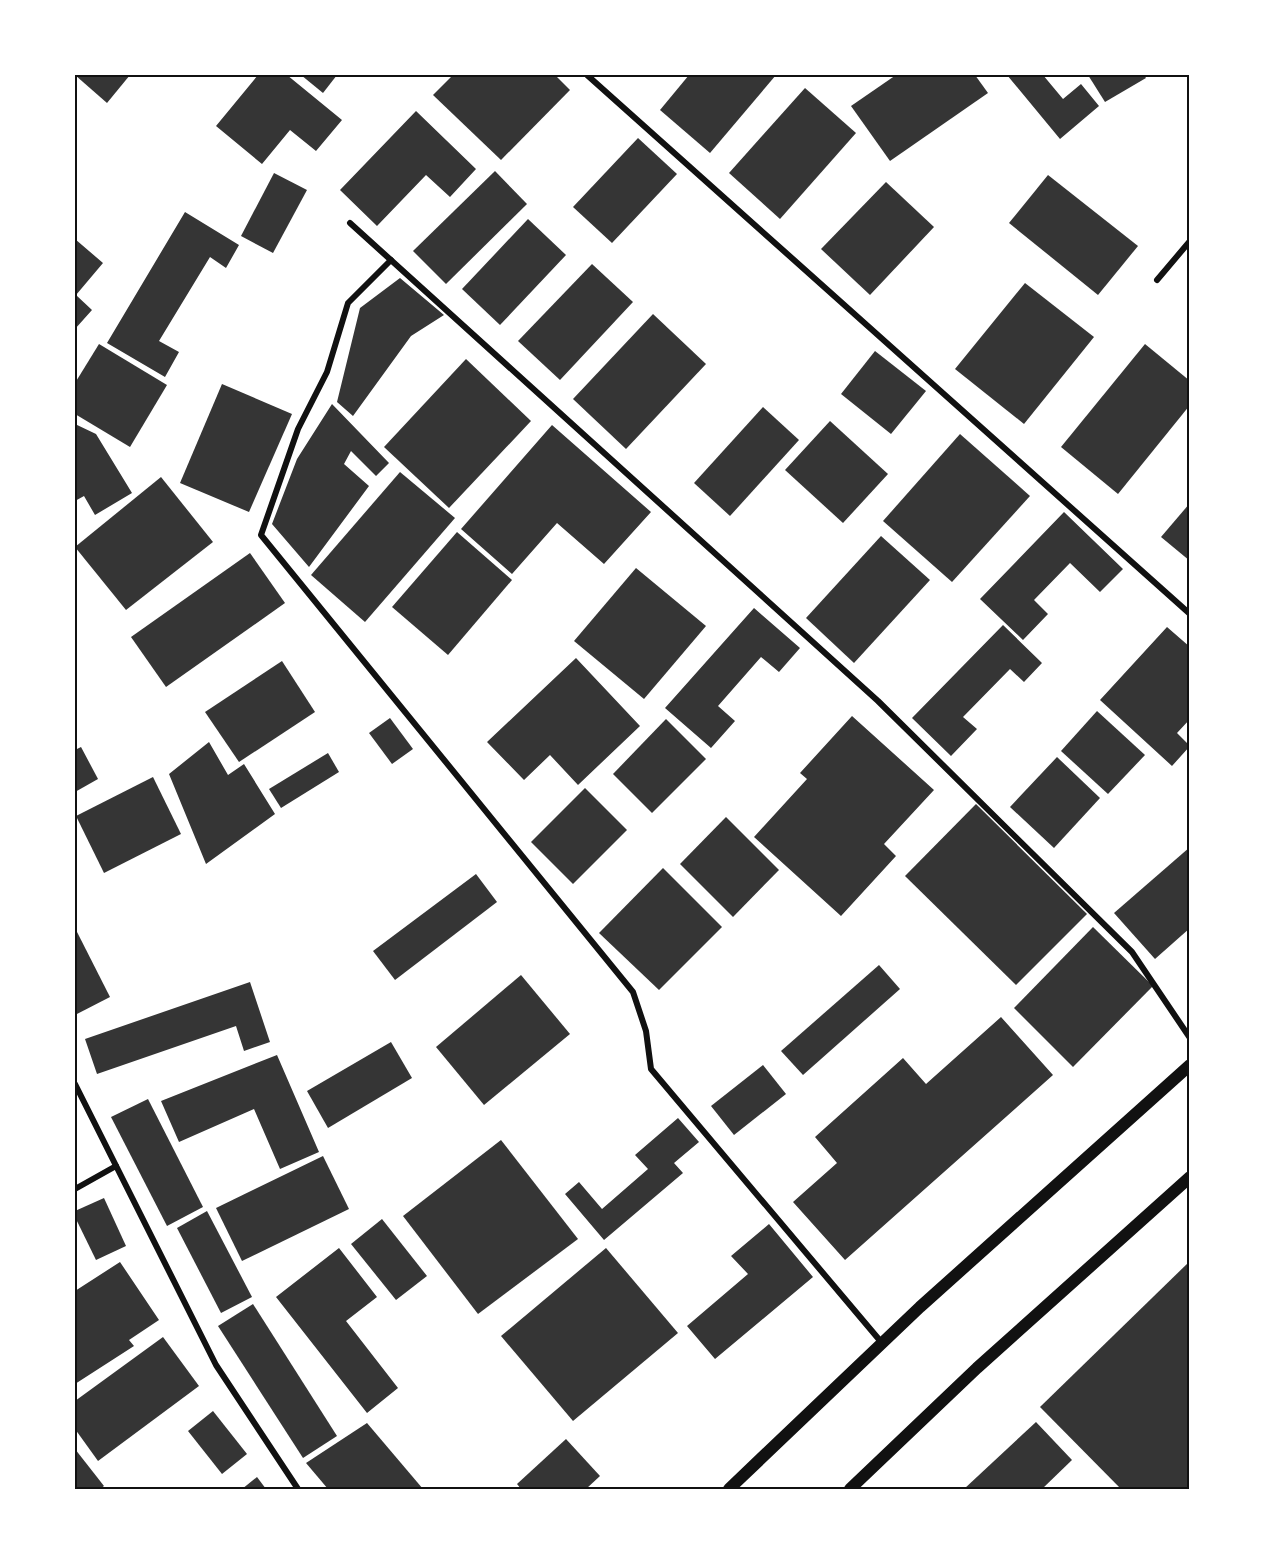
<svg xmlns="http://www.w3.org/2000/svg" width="1265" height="1564" viewBox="0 0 1265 1564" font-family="'Roboto Condensed',sans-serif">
<rect width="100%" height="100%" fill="#fff"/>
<g fill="#353535">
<path d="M 75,75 L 130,75 L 107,103 Z"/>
<path d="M 258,75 L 287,75 L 342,120 L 316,151 L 290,130 L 262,164 L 216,126 Z"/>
<path d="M 301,75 L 337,75 L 323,93 Z"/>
<path d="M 453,75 L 555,75 L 570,90 L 501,160 L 433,95 Z"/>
<path d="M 689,75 L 776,75 L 710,153 L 660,110 Z"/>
<path d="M 896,75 L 975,75 L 988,93 L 890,161 L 851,106 Z"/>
<path d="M 1007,75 L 1043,75 L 1063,99 L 1081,84 L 1099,106 L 1060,139 Z"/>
<path d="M 1088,75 L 1144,75 L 1146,78 L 1105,102 Z"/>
<path d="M 805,88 L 856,133 L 780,219 L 729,173 Z"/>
<path d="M 416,111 L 476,169 L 450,197 L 426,175 L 377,226 L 340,190 Z"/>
<path d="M 638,138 L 677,174 L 612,243 L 573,207 Z"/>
<path d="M 495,171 L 527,204 L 446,284 L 413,251 Z"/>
<path d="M 274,173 L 307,190 L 273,253 L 241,236 Z"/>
<path d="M 1048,175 L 1138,246 L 1098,295 L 1009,223 Z"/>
<path d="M 886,182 L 934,227 L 870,295 L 821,249 Z"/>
<path d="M 185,212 L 239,245 L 226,268 L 210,257 L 159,341 L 179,352 L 165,377 L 107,343 Z"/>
<path d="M 528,219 L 566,255 L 500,325 L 462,289 Z"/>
<path d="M 75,239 L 103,263 L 76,295 L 92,310 L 75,329 Z"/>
<path d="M 592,264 L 633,302 L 560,380 L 518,341 Z"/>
<path d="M 400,278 L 444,315 L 411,336 L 353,416 L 337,402 L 360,308 Z"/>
<path d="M 1025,283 L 1094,337 L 1024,424 L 955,369 Z"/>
<path d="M 653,314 L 706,364 L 626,449 L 573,399 Z"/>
<path d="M 99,344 L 167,385 L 130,447 L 75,414 L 75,383 Z"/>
<path d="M 1145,344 L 1190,381 L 1190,405 L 1118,494 L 1061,447 Z"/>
<path d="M 875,351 L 926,391 L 891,434 L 841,394 Z"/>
<path d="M 466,359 L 531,421 L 449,508 L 384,447 Z"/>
<path d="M 222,384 L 292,414 L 249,512 L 180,483 Z"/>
<path d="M 332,404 L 389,463 L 376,476 L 351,451 L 344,464 L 369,486 L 309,567 L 272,524 L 297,459 Z"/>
<path d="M 763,407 L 799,440 L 730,516 L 694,483 Z"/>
<path d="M 830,421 L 888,474 L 843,523 L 785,470 Z"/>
<path d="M 75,424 L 96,434 L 132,493 L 95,515 L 84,496 L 75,501 Z"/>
<path d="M 552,425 L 651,512 L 604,564 L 557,523 L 512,574 L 461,529 Z"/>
<path d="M 960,434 L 1030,496 L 952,582 L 883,521 Z"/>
<path d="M 400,472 L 455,518 L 365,622 L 311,575 Z"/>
<path d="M 161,477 L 213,542 L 126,610 L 75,547 Z"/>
<path d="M 1190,503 L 1190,561 L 1161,537 Z"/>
<path d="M 1064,512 L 1123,569 L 1100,592 L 1070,563 L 1034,600 L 1048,614 L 1023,640 L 980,599 Z"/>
<path d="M 457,532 L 512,580 L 448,655 L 392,607 Z"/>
<path d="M 881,536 L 930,580 L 854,663 L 806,618 Z"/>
<path d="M 250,553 L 285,603 L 166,687 L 131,637 Z"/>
<path d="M 636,568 L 706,626 L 644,699 L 574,641 Z"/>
<path d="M 754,608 L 800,648 L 779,672 L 761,657 L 718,706 L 735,721 L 711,748 L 665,708 Z"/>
<path d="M 1003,625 L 1042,663 L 1024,682 L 1010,669 L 963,717 L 977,729 L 951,756 L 912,718 Z"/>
<path d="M 1167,627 L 1190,647 L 1190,719 L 1177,733 L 1190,746 L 1172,766 L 1100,700 Z"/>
<path d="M 576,658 L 640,726 L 578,785 L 550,755 L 524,780 L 487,742 Z"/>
<path d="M 282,661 L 315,712 L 239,762 L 205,712 Z"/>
<path d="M 1097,711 L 1145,755 L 1108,794 L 1061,751 Z"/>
<path d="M 852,716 L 934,790 L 884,844 L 896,856 L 841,916 L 754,837 L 807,779 L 800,773 Z"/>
<path d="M 390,718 L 413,749 L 392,764 L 369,733 Z"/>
<path d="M 666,719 L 706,759 L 652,813 L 613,774 Z"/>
<path d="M 209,742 L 228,775 L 244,764 L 275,814 L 206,864 L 169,774 Z"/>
<path d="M 81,747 L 98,779 L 75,792 L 75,750 Z"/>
<path d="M 328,753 L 339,772 L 281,808 L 269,789 Z"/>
<path d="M 1057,757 L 1100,798 L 1054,848 L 1010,807 Z"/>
<path d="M 153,777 L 181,834 L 104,873 L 76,816 Z"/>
<path d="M 585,788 L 627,830 L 573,884 L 531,842 Z"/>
<path d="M 976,804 L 1087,914 L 1016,985 L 905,876 Z"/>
<path d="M 726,817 L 779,870 L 733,917 L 680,864 Z"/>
<path d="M 1190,847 L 1190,928 L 1155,959 L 1114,913 Z"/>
<path d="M 663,868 L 722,927 L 659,990 L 599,933 Z"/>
<path d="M 476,874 L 497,902 L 395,980 L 373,951 Z"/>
<path d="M 1093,927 L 1153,986 L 1073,1067 L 1014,1008 Z"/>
<path d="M 75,928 L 110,997 L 75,1015 Z"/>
<path d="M 879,965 L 900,989 L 803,1075 L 781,1051 Z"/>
<path d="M 521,975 L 570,1034 L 484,1105 L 436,1047 Z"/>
<path d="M 250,982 L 270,1042 L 244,1051 L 236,1026 L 97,1074 L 85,1039 Z"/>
<path d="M 1001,1017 L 1053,1075 L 845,1260 L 793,1202 L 837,1163 L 815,1137 L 903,1058 L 926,1084 Z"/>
<path d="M 391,1042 L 412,1078 L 328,1128 L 307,1091 Z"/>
<path d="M 277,1055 L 319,1152 L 280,1169 L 254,1109 L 179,1142 L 161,1101 Z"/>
<path d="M 763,1065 L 786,1094 L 734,1135 L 711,1106 Z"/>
<path d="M 148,1099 L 203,1207 L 167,1226 L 111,1117 Z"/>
<path d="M 678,1118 L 699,1142 L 674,1163 L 683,1173 L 604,1240 L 565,1194 L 579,1182 L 602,1209 L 648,1169 L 635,1155 Z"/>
<path d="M 501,1140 L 578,1239 L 478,1314 L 403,1216 Z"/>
<path d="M 323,1156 L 349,1209 L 242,1261 L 216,1208 Z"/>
<path d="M 104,1198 L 126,1246 L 96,1260 L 75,1217 L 75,1211 Z"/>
<path d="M 207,1211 L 252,1297 L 221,1313 L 177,1228 Z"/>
<path d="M 382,1219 L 427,1276 L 396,1300 L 351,1244 Z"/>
<path d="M 769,1224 L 813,1277 L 715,1359 L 687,1326 L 748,1274 L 731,1256 Z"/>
<path d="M 339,1248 L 377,1297 L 346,1321 L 398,1388 L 367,1413 L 276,1297 Z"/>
<path d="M 606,1248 L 678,1333 L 573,1421 L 501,1336 Z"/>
<path d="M 1190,1261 L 1190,1489 L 1121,1489 L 1040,1407 Z"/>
<path d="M 120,1262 L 159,1320 L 129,1340 L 134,1346 L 75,1384 L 75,1291 Z"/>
<path d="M 253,1304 L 337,1436 L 303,1458 L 218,1326 Z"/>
<path d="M 163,1337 L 199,1386 L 98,1461 L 75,1429 L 75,1401 Z"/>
<path d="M 213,1411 L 247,1454 L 222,1474 L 188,1431 Z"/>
<path d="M 1036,1422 L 1072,1460 L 1042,1489 L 964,1489 Z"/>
<path d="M 367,1423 L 423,1489 L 328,1489 L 306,1463 Z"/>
<path d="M 566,1439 L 600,1476 L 586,1489 L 521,1489 L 517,1484 Z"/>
<path d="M 75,1449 L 104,1486 L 100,1489 L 75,1489 Z"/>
<path d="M 257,1477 L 266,1489 L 242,1489 Z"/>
</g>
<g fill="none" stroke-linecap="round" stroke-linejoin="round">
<g stroke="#111" stroke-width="6">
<path d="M 587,75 L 1190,614"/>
<path d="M 350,223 L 878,701 L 1132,952 L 1190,1038"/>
<path d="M 391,260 L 348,303 L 327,372 L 298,429 L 261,535 L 633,992 L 646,1031 L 651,1069 L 882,1343"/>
<path d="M 1157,280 L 1190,241"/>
<path d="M 75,1084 L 216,1365 L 298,1489"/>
<path d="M 75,1189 L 116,1166"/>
</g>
<g stroke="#111" stroke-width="12">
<path d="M 729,1489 L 920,1307 L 1190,1065"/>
<path d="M 850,1489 L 977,1368 L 1190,1177"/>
</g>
</g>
<rect width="1265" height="1564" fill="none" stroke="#ffffff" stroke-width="153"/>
<rect x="76" y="76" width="1112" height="1412" fill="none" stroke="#111" stroke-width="2"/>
</svg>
